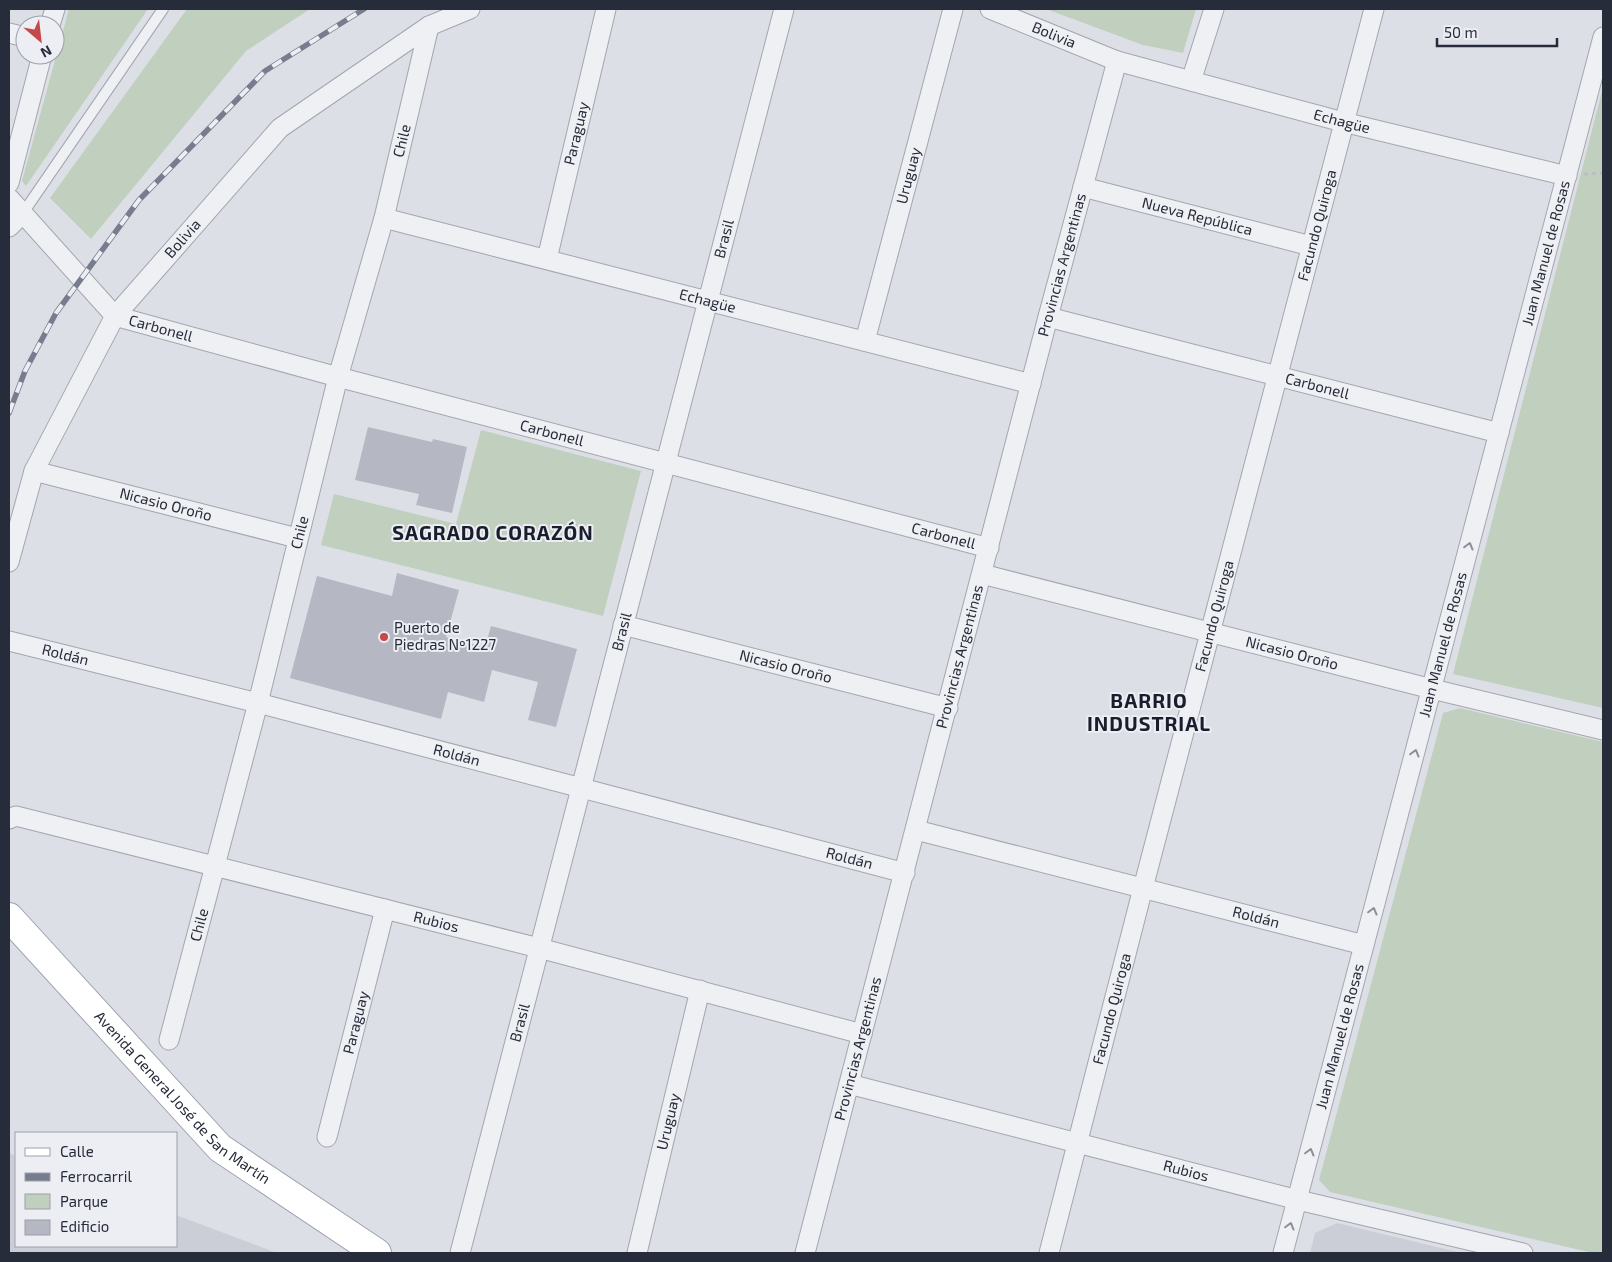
<svg xmlns="http://www.w3.org/2000/svg" width="1612" height="1262" viewBox="0 0 1612 1262" font-family="'Exo 2',sans-serif">
<rect width="100%" height="100%" fill="#dddfe6"/>
<g fill="#cbced7">
<path d="M 9,1153 L 16,1156 L 16,1246 L 176,1246 L 176,1215 L 277,1253 L 9,1253 Z"/>
<path d="M 1337,1223 L 1462,1253 L 1310,1253 L 1315,1233 Z"/>
</g>
<g fill="#c1cfbf">
<path d="M 69,9 L 148,9 L 26,186 L 22,181 Z"/>
<path d="M 187,9 L 310,9 L 246,51 L 91,239 L 50,198 Z"/>
<path d="M 1046,9 L 1196,9 L 1183,53 L 1143,45 Z"/>
<path d="M 1603,87 L 1603,708 L 1453,674 Z"/>
<path d="M 481,430 L 641,471 L 603,616 L 321,545 L 334,494 L 456,524 Z"/>
<path d="M 1460,708 L 1603,742 L 1603,1253 L 1593,1253 L 1330,1192 L 1319,1180 L 1443,713 Z"/>
</g>
<g fill="#b5b8c2">
<path d="M 368,427 L 432,442 L 433,439 L 467,447 L 452,513 L 416,505 L 419,494 L 355,480 Z"/>
<path d="M 397,573 L 459,590 L 446,637 L 485,647 L 491,626 L 577,649 L 556,727 L 528,720 L 538,682 L 492,670 L 484,702 L 448,692 L 441,719 L 290,678 L 317,576 L 392,596 Z"/>
</g>
<g fill="none" stroke-linecap="round" stroke-linejoin="round">
<defs>
<path id="service" d="M 23,213 L 163,9"/>
<g id="minor">
<path id="s1" d="M 990,9 L 1117,61 L 1343,122 L 1567,176"/>
<path d="M 50,25 L 55,9"/>
<path d="M 9,33 L 25,37"/>
<path d="M 1191,81 L 1214,9"/>
<path d="M 9,183 L 42,55"/>
<path id="s2" d="M 1083,187 L 1311,246"/>
<path id="s3" d="M 9,198 L 115,316 L 338,377 L 989,548"/>
<path id="s4" d="M 384,218 L 1031,384"/>
<path d="M 9,227 L 23,213"/>
<path id="s5" d="M 547,259 L 606,9"/>
<path id="s6" d="M 1048,317 L 1499,433"/>
<path id="s7" d="M 865,341 L 953,9"/>
<path id="s8" d="M 34,471 L 297,538"/>
<path id="s9" d="M 9,562 L 34,471 L 115,316 L 280,128 L 429,26 L 470,9"/>
<path id="s10" d="M 982,574 L 1432,689 L 1603,730"/>
<path id="s11" d="M 623,625 L 948,708"/>
<path id="s12" d="M 9,641 L 258,703 L 905,873"/>
<path id="s13" d="M 9,819 L 16,816 L 539,948 L 862,1034"/>
<path id="s14" d="M 916,830 L 1364,945"/>
<path id="s15" d="M 169,1040 L 258,703 L 338,377 L 384,218 L 429,26"/>
<path id="s16" d="M 849,1084 L 1298,1200 L 1523,1253"/>
<path id="s17" d="M 327,1137 L 385,909"/>
<path id="s18" d="M 460,1253 L 784,9"/>
<path id="s19" d="M 637,1253 L 700,990"/>
<path id="s20" d="M 805,1253 L 1048,317 L 1117,61"/>
<path id="s21" d="M 1049,1253 L 1143,888 L 1374,9"/>
<path id="s22" d="M 1283,1253 L 1603,37"/>
</g>
<g id="primary">
<path id="s23" d="M 9,917 L 220,1148 L 377,1253"/>
</g>
</defs>
<use href="#service" stroke="#a3a6af" stroke-width="12"/>
<use href="#minor" stroke="#a3a6af" stroke-width="21"/>
<use href="#primary" stroke="#9da2b1" stroke-width="30"/>
<path stroke="#bbbdc4" stroke-width="3" stroke-dasharray="4 4" stroke-linecap="butt" d="M 1584,174 L 1603,173"/>
<use href="#service" stroke="#eff0f4" stroke-width="10"/>
<use href="#minor" stroke="#eff0f4" stroke-width="19"/>
<use href="#primary" stroke="#fff" stroke-width="28"/>
<defs>
<path id="rail" d="M 9,413 L 25,371 L 56,313 L 139,200 L 265,71 L 364,9"/>
</defs>
<use href="#rail" stroke="#777d8e" stroke-width="5.5"/>
<use href="#rail" stroke="#eceef4" stroke-width="4" stroke-dasharray="11" stroke-linecap="butt"/>
</g>
<defs><path id="oneway-chevron" d="M-2-3.5L2.5 0L-2 3.5" fill="none" stroke-width="1.6" stroke-linecap="round" stroke-linejoin="round" transform="scale(1.25)"/></defs>
<g stroke="#8b8e98">
<use href="#oneway-chevron" transform="translate(1469 546) rotate(-75)"/>
<use href="#oneway-chevron" transform="translate(1415 753) rotate(-75)"/>
<use href="#oneway-chevron" transform="translate(1373 911) rotate(-75)"/>
<use href="#oneway-chevron" transform="translate(1310 1152) rotate(-75)"/>
<use href="#oneway-chevron" transform="translate(1290 1226) rotate(-75)"/>
</g>
<circle fill="#c5484b" stroke="#eceef4" stroke-width="2" cx="384" cy="637" r="5"/>
<g text-anchor="middle" stroke-width="4" stroke-linejoin="round" paint-order="stroke">
<g font-size="15" fill="#272c3b" stroke="#eceef4">
<text dy="5" stroke="none"><textPath href="#s1" startOffset="69">Bolivia</textPath></text>
<text dy="5" stroke="none"><textPath href="#s1" startOffset="370">Echagüe</textPath></text>
<text dy="5" stroke="none"><textPath href="#s5" startOffset="129">Paraguay</textPath></text>
<text dy="5" stroke="none"><textPath href="#s15" startOffset="929">Chile</textPath></text>
<text dy="5" stroke="none"><textPath href="#s7" startOffset="171">Uruguay</textPath></text>
<text dy="5" stroke="none"><textPath href="#s2" startOffset="118">Nueva República</textPath></text>
<text dy="5" stroke="none"><textPath href="#s21" startOffset="1062">Facundo Quiroga</textPath></text>
<text dy="5" stroke="none"><textPath href="#s9" startOffset="372">Bolivia</textPath></text>
<text dy="5" stroke="none"><textPath href="#s18" startOffset="1048">Brasil</textPath></text>
<text dy="5" stroke="none"><textPath href="#s22" startOffset="1034">Juan Manuel de Rosas</textPath></text>
<text dy="5" stroke="none"><textPath href="#s20" startOffset="1021">Provincias Argentinas</textPath></text>
<text dy="5" stroke="none"><textPath href="#s4" startOffset="334">Echagüe</textPath></text>
<text dy="5" stroke="none"><textPath href="#s3" startOffset="206">Carbonell</textPath></text>
<text dy="5" stroke="none"><textPath href="#s6" startOffset="278">Carbonell</textPath></text>
<text dy="5" stroke="none"><textPath href="#s3" startOffset="611">Carbonell</textPath></text>
<text dy="5" stroke="none"><textPath href="#s8" startOffset="136">Nicasio Oroño</textPath></text>
<text dy="5" stroke="none"><textPath href="#s15" startOffset="524">Chile</textPath></text>
<text dy="5" stroke="none"><textPath href="#s3" startOffset="1016">Carbonell</textPath></text>
<text dy="5" stroke="none"><textPath href="#s21" startOffset="658">Facundo Quiroga</textPath></text>
<text dy="5" stroke="none"><textPath href="#s18" startOffset="642">Brasil</textPath></text>
<text dy="5" stroke="none"><textPath href="#s22" startOffset="629">Juan Manuel de Rosas</textPath></text>
<text dy="5" stroke="none"><textPath href="#s10" startOffset="320">Nicasio Oroño</textPath></text>
<text dy="5" stroke="none"><textPath href="#s12" startOffset="58">Roldán</textPath></text>
<text dy="5" stroke="none"><textPath href="#s20" startOffset="616">Provincias Argentinas</textPath></text>
<text dy="5" stroke="none"><textPath href="#s11" startOffset="168">Nicasio Oroño</textPath></text>
<text dy="5" stroke="none"><textPath href="#s12" startOffset="462">Roldán</textPath></text>
<text dy="5" stroke="none"><textPath href="#s12" startOffset="868">Roldán</textPath></text>
<text dy="5" stroke="none"><textPath href="#s14" startOffset="351">Roldán</textPath></text>
<text dy="5" stroke="none"><textPath href="#s13" startOffset="441">Rubios</textPath></text>
<text dy="5" stroke="none"><textPath href="#s15" startOffset="119">Chile</textPath></text>
<text dy="5" stroke="none"><textPath href="#s21" startOffset="252">Facundo Quiroga</textPath></text>
<text dy="5" stroke="none"><textPath href="#s17" startOffset="118">Paraguay</textPath></text>
<text dy="5" stroke="none"><textPath href="#s18" startOffset="238">Brasil</textPath></text>
<text dy="5" stroke="none"><textPath href="#s22" startOffset="224">Juan Manuel de Rosas</textPath></text>
<text dy="5" stroke="none"><textPath href="#s20" startOffset="211">Provincias Argentinas</textPath></text>
<text dy="5" stroke="none"><textPath href="#s23" startOffset="251">Avenida General José de San Martín</textPath></text>
<text dy="5" stroke="none"><textPath href="#s19" startOffset="135">Uruguay</textPath></text>
<text dy="5" stroke="none"><textPath href="#s16" startOffset="348">Rubios</textPath></text>
</g>
<g font-size="15" fill="#272c3b" stroke="#eceef4" text-anchor="start">
<text x="394" y="633">Puerto de<tspan x="394" dy="17">Piedras Nº1227</tspan></text>
</g>
<g font-size="20" font-weight="bold" letter-spacing="1" fill="#1a1e2c" stroke="#eceef4">
<text x="493" y="540">SAGRADO CORAZÓN</text>
<text x="1149" y="708">BARRIO<tspan x="1149" dy="23">INDUSTRIAL</tspan></text>
</g>
</g>
<rect width="1612" height="1262" fill="none" stroke="#272c3b" stroke-width="20"/>
<rect x="15" y="1132" width="162" height="115" fill="#eceef4" stroke="#9da0aa"/>
<rect x="25" y="1148" width="25" height="8" fill="#ffffff" stroke="#9da0aa"/>
<text x="60" y="1157" font-size="15" fill="#272c3b">Calle</text>
<rect x="25" y="1173" width="25" height="8" fill="#777d8e" stroke="#9da0aa"/>
<text x="60" y="1182" font-size="15" fill="#272c3b">Ferrocarril</text>
<rect x="25" y="1194" width="25" height="15" fill="#c1cfbf" stroke="#9da0aa"/>
<text x="60" y="1207" font-size="15" fill="#272c3b">Parque</text>
<rect x="25" y="1220" width="25" height="15" fill="#b5b8c2" stroke="#9da0aa"/>
<text x="60" y="1232" font-size="15" fill="#272c3b">Edificio</text>
<g transform="translate(40 40) rotate(152)"><circle r="24" fill="#eceef4" stroke="#9da0aa"/>
<path d="M0-4L9 19L0 12L-9 19Z" fill="#c5484b"/>
<text y="-8" font-size="14" font-weight="bold" text-anchor="middle" fill="#272c3b">N</text>
</g>
<path d="M1437 38v8h120v-8" fill="none" stroke="#272c3b" stroke-width="2.5"/>
<text x="1444" y="38" font-size="15" fill="#272c3b" stroke="#eceef4" stroke-width="4" paint-order="stroke">50 m</text>
</svg>
